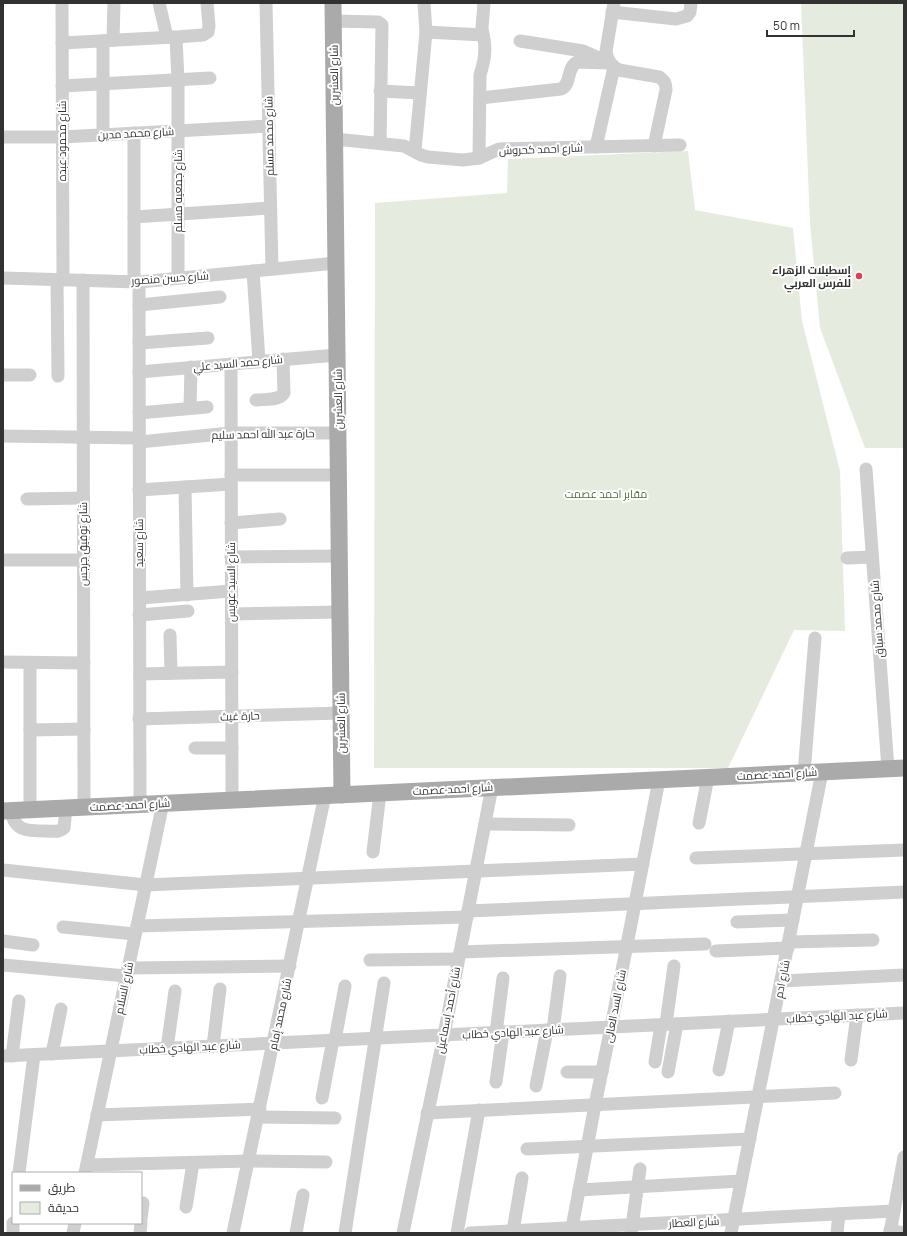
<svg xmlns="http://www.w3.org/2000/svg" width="907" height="1236" viewBox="0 0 907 1236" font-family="Manrope,Cairo,sans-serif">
<rect width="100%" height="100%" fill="#fff"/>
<g fill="#e5ebde">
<path d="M 801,3 L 904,3 L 904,448 L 865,448 L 820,328 L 810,223 Z"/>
<path d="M 688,151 L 695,210 L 793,228 L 802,321 L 840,471 L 845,631 L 794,630 L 728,768 L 374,768 L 375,203 L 507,193 L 508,159 Z"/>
</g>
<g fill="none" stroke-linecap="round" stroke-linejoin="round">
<g stroke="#cfcfcf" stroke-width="13">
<path d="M 62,3 L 63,280"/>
<path d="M 159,3 L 167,37"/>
<path d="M 266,3 L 272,269"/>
<path d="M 614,3 L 606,51 C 607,60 611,66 619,70 L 659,77 C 665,81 666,84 666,90 L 654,146"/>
<path d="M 612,12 L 676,19 L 687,16 L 690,12 L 691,3"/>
<path d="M 333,21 L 378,22 L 382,25 L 380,143"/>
<path d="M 426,32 L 483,35 C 487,49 484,62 480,75 L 479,158"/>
<path d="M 483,35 L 482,28 L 484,3"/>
<path d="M 176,37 L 203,35 L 208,32 L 209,26 L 207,3"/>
<path d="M 113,40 L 114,3"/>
<path d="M 103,41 L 103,135"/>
<path d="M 520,41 L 583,51 L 603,60"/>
<path d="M 62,43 L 174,37 L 176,38 L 178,80 L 178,278"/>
<path d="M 62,86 L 210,78"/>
<path d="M 380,91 L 420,93"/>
<path d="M 480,98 L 561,89 C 572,84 566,68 577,62 L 609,63"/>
<path d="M 3,137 L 62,137 L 269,126"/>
<path d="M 335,139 L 404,146 L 421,155 L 428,157 L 463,160 L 479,158 L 499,149 L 680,145"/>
<path d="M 596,147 L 614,67"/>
<path d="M 415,151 L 426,32 L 424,3"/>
<path d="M 134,217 L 270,208"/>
<path d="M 253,271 L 259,361"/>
<path d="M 3,278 L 139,282 L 336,263"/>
<path d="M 57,280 L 58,376"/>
<path d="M 83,280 L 84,807"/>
<path d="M 134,282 L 134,133"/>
<path d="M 139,282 L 140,804"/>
<path d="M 139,305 L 220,297"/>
<path d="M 139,343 L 208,338"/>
<path d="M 231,364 L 232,800"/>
<path d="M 139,372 L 337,355"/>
<path d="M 3,375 L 30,375"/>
<path d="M 256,400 C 266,399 279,401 284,393 L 283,359"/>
<path d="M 190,408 L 191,367"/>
<path d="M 139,413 L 207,407"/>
<path d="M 3,436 L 139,438"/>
<path d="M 139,442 L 231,433 L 338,433"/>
<path d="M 866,469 L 888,769"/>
<path d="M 231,475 L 338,475"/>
<path d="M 185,487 L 187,595"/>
<path d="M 139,490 L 231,484"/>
<path d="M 27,499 L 83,498"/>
<path d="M 231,523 L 280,519"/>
<path d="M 231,557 L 339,556"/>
<path d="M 847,558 L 872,557"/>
<path d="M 3,560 L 84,560"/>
<path d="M 140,598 L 231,591"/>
<path d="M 232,614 L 340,612"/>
<path d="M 139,615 L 188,611"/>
<path d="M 170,635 L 171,673"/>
<path d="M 3,662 L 84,663"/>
<path d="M 140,674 L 232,672"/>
<path d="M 139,719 L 341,713"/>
<path d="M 30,730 L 84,729"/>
<path d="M 195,748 L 232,748"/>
<path d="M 804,773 L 815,638"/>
<path d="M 30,809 L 30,663"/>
<path d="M 11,810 C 14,831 27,831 45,831 C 51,831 59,833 64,828 L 66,808"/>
<path d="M 699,823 L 708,777"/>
<path d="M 485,824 L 569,825"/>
<path d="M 373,852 L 380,793"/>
<path d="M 696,858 L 904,850"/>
<path d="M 3,870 L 146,885 L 643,864"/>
<path d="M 468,911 L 904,892"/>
<path d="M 737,922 L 793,920"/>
<path d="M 137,926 L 467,917"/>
<path d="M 63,927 L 135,934"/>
<path d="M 3,941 L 33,945"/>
<path d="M 789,942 L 873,940"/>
<path d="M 716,951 L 788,948"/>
<path d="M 460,952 L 705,944"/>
<path d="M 370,960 L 458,959"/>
<path d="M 3,965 L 126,976"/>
<path d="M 128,968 L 290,966"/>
<path d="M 781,981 L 904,975"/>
<path d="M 666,1024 L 674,966"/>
<path d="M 553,1030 L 560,976"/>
<path d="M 496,1033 L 503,978"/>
<path d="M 335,1040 L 345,986"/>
<path d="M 213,1046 L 220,989"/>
<path d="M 167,1048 L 175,991"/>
<path d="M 52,1054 L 61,1009"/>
<path d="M 3,1056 L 904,1013"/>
<path d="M 12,1056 L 19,1001"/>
<path d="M 851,1060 L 857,1015"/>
<path d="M 655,1062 L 661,1025"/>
<path d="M 719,1070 L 729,1021"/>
<path d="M 567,1072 L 602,1072"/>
<path d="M 668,1072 L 677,1024"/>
<path d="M 496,1082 L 503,1032"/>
<path d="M 536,1086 L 547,1030"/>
<path d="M 322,1098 L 333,1040"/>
<path d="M 427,1113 L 835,1093"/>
<path d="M 97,1115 L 260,1109"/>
<path d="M 258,1117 L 335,1118"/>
<path d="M 527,1149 L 750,1139"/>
<path d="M 87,1165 L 249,1161 L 326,1162"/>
<path d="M 19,1173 L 34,1055"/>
<path d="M 85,1173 L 163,803"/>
<path d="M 579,1190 L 741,1181"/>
<path d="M 186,1207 L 193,1163"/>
<path d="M 141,1219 L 143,1203"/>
<path d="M 13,1223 L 13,1233"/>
<path d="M 890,1230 L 904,1233"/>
<path d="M 513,1231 L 522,1178"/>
<path d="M 73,1233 L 75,1223"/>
<path d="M 140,1233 L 141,1223"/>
<path d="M 233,1233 L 325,795"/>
<path d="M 296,1233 L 303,1195"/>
<path d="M 345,1233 L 384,983"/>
<path d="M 403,1233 L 444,1035 L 492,787"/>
<path d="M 457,1233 L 479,1110"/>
<path d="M 470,1233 L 894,1211"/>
<path d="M 571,1233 L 595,1105 L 611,1027 L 659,780"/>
<path d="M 631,1233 L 640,1169"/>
<path d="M 731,1233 L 822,772"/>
<path d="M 837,1233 L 839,1214"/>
<path d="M 890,1233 L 904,1157"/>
</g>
<g stroke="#aaa" stroke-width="17">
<path d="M 333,3 L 342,795"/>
<path d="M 3,811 L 904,768"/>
</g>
</g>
<circle fill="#de3f50" stroke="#fff" stroke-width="1.5" cx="859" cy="276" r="4"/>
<g text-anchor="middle" stroke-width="4" stroke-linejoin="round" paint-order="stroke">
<g font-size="11" fill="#323232" stroke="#fff">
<text transform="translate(334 75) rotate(-91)" y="4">شارع العشرين</text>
<text transform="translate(136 133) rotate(-3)" y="4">شارع محمد مدين</text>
<text transform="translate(269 136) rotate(-91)" y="4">شارع محمد مسلم</text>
<text transform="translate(62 141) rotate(-90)" y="4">شارع محمود عبده</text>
<text transform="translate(541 149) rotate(-2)" y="4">شارع احمد كحروش</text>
<text transform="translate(178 191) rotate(-90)" y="4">شارع جمعيه مسلم</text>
<text transform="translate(170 278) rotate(-4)" y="4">شارع حسن منصور</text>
<text transform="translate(238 363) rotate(-5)" y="4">شارع حمد السيد علي</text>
<text transform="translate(338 399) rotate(-91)" y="4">شارع العشرين</text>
<text transform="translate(263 434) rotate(-1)" y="4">حارة عبد الله احمد سليم</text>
<text transform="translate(139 543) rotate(-90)" y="4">شارع سعيد</text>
<text transform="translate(83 544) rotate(-90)" y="4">شارع توفيق جرجس</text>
<text transform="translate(231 582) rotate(-90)" y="4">شارع السيد عويس</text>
<text transform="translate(877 619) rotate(-94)" y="4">شارع محمد سباق</text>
<text transform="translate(240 716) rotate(-2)" y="4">حارة غيث</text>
<text transform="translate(341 723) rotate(-91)" y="4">شارع العشرين</text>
<text transform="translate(777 774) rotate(-3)" y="4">شارع احمد عصمت</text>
<text transform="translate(453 789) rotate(-3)" y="4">شارع احمد عصمت</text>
<text transform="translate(130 805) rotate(-3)" y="4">شارع احمد عصمت</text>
<text transform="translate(782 979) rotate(-79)" y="4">شارع ادم</text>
<text transform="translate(124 988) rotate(-78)" y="4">شارع السلام</text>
<text transform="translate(615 1006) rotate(-79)" y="4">شارع السد العالى</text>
<text transform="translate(448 1010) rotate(-79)" y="4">شارع أحمد إسماعيل</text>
<text transform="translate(280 1014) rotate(-78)" y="4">شارع محمد إمام</text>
<text transform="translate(837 1016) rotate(-3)" y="4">شارع عبد الهادي خطاب</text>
<text transform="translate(513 1032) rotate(-3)" y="4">شارع عبد الهادي خطاب</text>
<text transform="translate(190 1047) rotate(-3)" y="4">شارع عبد الهادي خطاب</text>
<text transform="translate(694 1222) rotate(-3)" y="4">شارع العطار</text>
</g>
<g font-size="11" font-weight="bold" fill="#323232" stroke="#fff" text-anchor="end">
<text x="851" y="274">إسطبلات الزهراء<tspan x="851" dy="13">للفرس العربي</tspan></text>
</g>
<g font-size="11" fill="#576d40" stroke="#fff">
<text x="606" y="498">مقابر احمد عصمت</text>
</g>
</g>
<rect width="907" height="1236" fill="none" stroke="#323232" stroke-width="8"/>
<rect x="12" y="1172" width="130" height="52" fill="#ffffff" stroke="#adadad"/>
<rect x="20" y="1185" width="20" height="6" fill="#aaaaaa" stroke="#adadad"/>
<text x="48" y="1192" font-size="12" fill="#323232">طريق</text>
<rect x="20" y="1202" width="20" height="12" fill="#e5ebde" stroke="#adadad"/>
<text x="48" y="1212" font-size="12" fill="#323232">حديقة</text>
<path d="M767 30v6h87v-6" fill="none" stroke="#323232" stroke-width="2"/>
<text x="773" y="30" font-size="12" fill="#323232" stroke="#ffffff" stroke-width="3" paint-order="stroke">50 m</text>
</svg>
